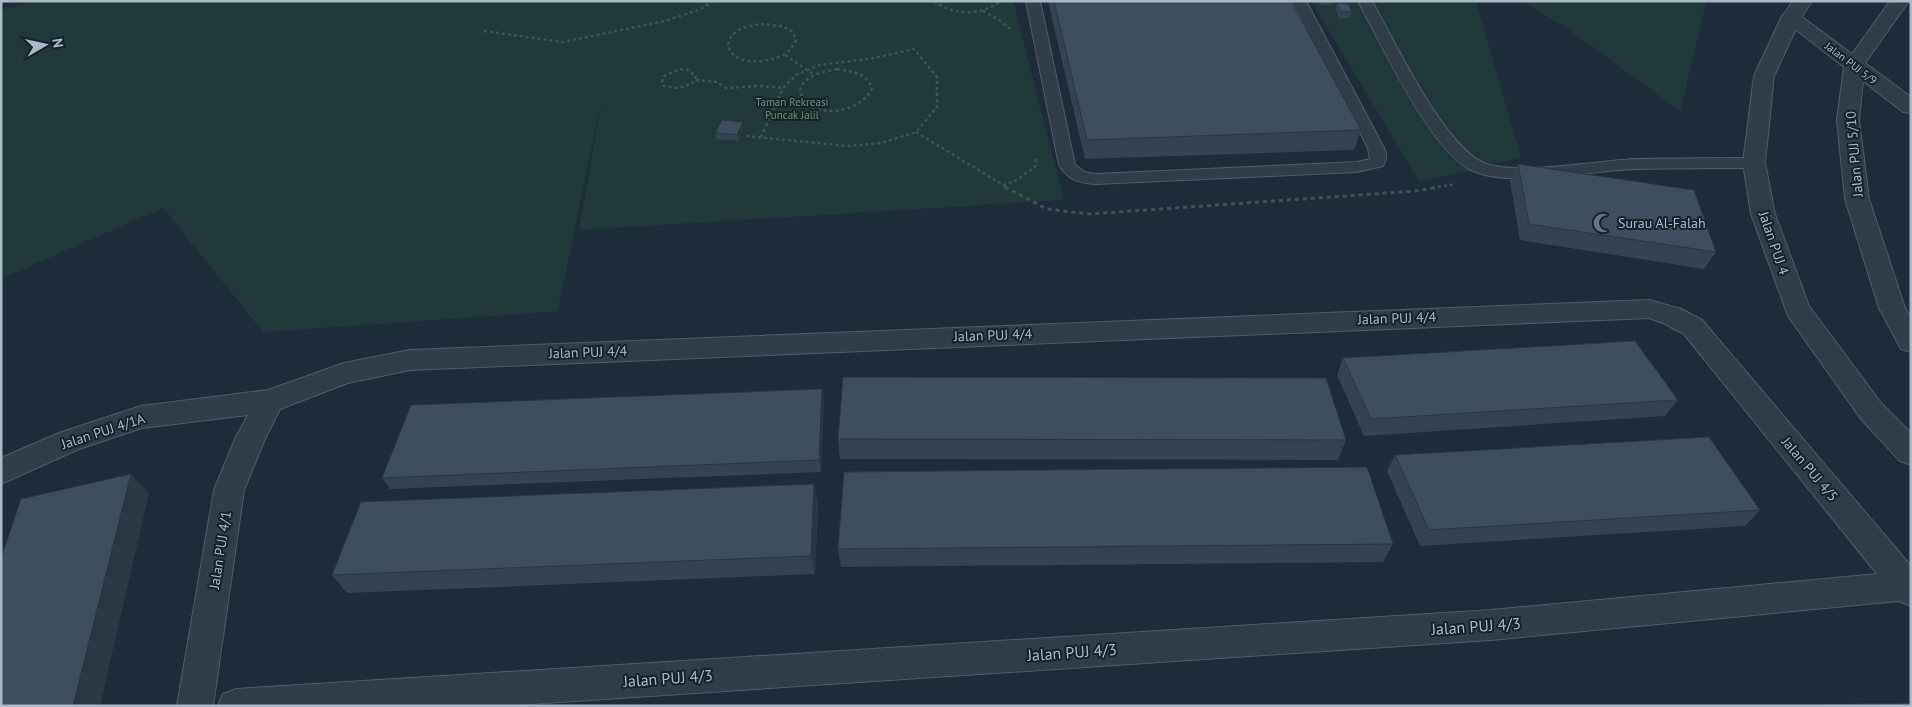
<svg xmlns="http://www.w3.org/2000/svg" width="1912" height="707" viewBox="0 0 1912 707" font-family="'PT Sans',sans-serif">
<rect width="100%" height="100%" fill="#1e2b38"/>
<g fill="#203839">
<path d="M 40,1 L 1013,1 L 1064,200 L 579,230 L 604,87 L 558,311 L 263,332 L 163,208 L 1,279 L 1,10 Z"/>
<path d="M 1311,1 L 1476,1 L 1521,157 L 1466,172 L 1419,181 Z"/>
<path d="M 1522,1 L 1707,1 L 1680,111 L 1565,27 Z"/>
</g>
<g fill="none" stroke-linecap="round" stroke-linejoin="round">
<defs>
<g id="service">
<path d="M 1026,1 L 1040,1 L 1075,165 L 1085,172 L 1096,174 L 1357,162 L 1370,159 L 1368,148 L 1292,1 L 1306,1 L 1384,148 C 1387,155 1387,159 1383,166 L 1357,172 L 1096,184 C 1079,183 1068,180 1059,165 Z"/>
<path d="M 1358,1 L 1372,1 C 1395,42 1442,142 1482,162 C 1512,177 1600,160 1637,159 C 1676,158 1715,158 1754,158 L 1760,159 L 1762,163 L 1760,167 L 1754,168 C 1715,168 1676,168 1636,169 C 1591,170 1511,189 1471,170 C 1430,150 1381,43 1358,1 Z"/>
</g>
<g id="minor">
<path d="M 1890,1 L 1909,1 L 1865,63 L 1911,97 L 1911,113 L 1903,112 L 1863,81 L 1859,120 L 1869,199 L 1905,308 L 1911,318 L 1911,352 L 1901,349 L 1879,308 L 1845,199 L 1837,120 L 1844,67 L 1781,18 L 1784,14 L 1791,12 L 1798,14 L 1852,54 Z"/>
<path d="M 1649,300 L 1681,309 L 1702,320 L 1911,566 L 1911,606 L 1899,601 L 1491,640 L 501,706 L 218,706 L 223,694 L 236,689 L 1491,610 L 1877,574 L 1684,334 L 1663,323 L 1649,318 L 410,370 L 348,383 L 280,409 L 265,439 L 244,490 L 213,706 L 177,706 L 214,490 L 235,439 L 248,415 L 142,428 L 79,449 L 1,484 L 1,458 L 59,433 L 141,406 L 268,390 L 344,363 L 410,350 Z"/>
</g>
<path id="tertiary" d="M 1793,1 L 1812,1 L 1801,18 L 1774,76 L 1765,163 L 1775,214 L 1809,306 L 1881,403 L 1911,433 L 1911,465 L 1900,461 L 1861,419 L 1788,316 L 1751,214 L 1743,163 L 1754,76 L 1781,18 Z"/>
</defs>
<use href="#service" stroke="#4f5b67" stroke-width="2"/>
<use href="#minor" stroke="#4f5b67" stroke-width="2"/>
<use href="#tertiary" stroke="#4f5b67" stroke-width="2"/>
<g stroke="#3a5454" stroke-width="2.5" stroke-dasharray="3 3" stroke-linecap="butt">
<path d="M 934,1 C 955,16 980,16 1001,1"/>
<path d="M 983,11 L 998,19 L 1011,30"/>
<path d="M 761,24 L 782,26 L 793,32 L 796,40 C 793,46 790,51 783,55 C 769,63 732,67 728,45 C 731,29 747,26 761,24 Z"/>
<path d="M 484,31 L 563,42 L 665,21 L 701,9 L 713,1"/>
<path d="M 785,55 L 814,75"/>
<path d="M 680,69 L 688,70 L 696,76 L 692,84 L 678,88 L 664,86 L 662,82 L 664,76 Z"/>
<path d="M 837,69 C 852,72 866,72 872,88 C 861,114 809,122 800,91 C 803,75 823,72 837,69 Z"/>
<path d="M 696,80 L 717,82 L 726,88 L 759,86 L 783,88"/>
<path d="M 916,132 L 1008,188"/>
<path d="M 746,136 L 847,146 L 881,143 L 916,132 L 937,107 L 937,77 L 914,49 L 874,58 L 819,65 L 796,75 L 783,88 L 761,137"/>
<path d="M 1003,185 L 1015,181 L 1035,167 L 1036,158"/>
<path d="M 1432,188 L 1455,184"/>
</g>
<path stroke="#3a5454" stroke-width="3" stroke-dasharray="4 4" stroke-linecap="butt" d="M 1005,187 L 1047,209 L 1089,214 L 1416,191 L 1439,187"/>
<use href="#service" fill="#313d48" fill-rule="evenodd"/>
<use href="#minor" fill="#313d48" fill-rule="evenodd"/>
<use href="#tertiary" fill="#313d48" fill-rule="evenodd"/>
</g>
<g fill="#354351">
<path d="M 1048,1 L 1291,1 L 1361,130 L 1354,150 L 1085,159 Z"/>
<path d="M 1318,1 L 1333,1 L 1332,5 L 1320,5 Z"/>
<path d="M 1337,3 L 1352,12 L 1350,18 L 1339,18 L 1336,9 Z"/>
<path d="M 743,122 L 744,128 L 738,141 L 717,139 L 715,133 Z"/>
<path d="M 1518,164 L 1716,252 L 1704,269 L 1520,240 L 1510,181 Z"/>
<path d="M 1343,358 L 1678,400 L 1665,416 L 1364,436 L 1337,375 Z"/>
<path d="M 822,389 L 824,401 L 821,472 L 390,489 L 382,478 Z"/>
<path d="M 838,439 L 1346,440 L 1338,460 L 840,459 Z"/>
<path d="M 1395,455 L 1760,510 L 1745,526 L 1420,546 L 1387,471 Z"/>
<path d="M 818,503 L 815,574 L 347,593 L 332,575 Z"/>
<path d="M 1393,544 L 1383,562 L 841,567 L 838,549 Z"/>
</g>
<g fill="#2b3742">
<path d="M 743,122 L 744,128 L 738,141 L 737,135 Z"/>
<path d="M 822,389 L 824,401 L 821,472 L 819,460 Z"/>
<path d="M 131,474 L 149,493 L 100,706 L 73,706 Z"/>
<path d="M 814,484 L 818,503 L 815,574 L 811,556 Z"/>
</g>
<g fill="#3e4e5e" stroke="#2b3742">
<path d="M 1054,1 L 1291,1 L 1361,130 L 1087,140 Z"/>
<path d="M 1337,3 L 1348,4 L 1352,12 L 1341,12 Z"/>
<path d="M 722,120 L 743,122 L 737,135 L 715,133 Z"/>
<path d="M 1518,164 L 1694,190 L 1716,252 L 1529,224 Z"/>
<path d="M 1635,341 L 1678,400 L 1371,419 L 1343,358 Z"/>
<path d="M 843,377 L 1326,378 L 1346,440 L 838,439 Z"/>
<path d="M 822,389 L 819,460 L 382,478 L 411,405 Z"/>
<path d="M 1709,437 L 1760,510 L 1429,530 L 1395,455 Z"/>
<path d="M 1367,467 L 1393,544 L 838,549 L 844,472 Z"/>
<path d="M 131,474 L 73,706 L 1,706 L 1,558 L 21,499 Z"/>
<path d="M 814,484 L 811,556 L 332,575 L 361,502 Z"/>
<path d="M 1911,703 L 1911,706 L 1743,706 Z"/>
</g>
<defs>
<symbol id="mosque-bare" viewBox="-9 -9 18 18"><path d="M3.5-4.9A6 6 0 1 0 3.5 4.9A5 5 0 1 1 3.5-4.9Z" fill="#6b7280" stroke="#17222d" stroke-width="2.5" paint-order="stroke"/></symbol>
</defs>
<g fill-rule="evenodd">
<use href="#mosque-bare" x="1589" y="209" width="28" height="28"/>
</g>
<g text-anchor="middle" stroke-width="4" stroke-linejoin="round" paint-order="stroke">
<g font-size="11" fill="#abb8c6" stroke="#17222d">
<text transform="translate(1851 63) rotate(37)" y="4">Jalan PUJ 5/9</text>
</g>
<g font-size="11" fill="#62976a" stroke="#17222d">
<text x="792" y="106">Taman Rekreasi<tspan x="792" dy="13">Puncak Jalil</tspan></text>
</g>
<g font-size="14" fill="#abb8c6" stroke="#17222d">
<text transform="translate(1854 154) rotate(-95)" y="5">Jalan PUJ 5/10</text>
<text transform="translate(1774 243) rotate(71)" y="5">Jalan PUJ 4</text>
<text transform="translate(1397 318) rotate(-2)" y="5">Jalan PUJ 4/4</text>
<text transform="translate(993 335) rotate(-2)" y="5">Jalan PUJ 4/4</text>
<text transform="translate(588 352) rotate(-2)" y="5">Jalan PUJ 4/4</text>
<text transform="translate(103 431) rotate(-18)" y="5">Jalan PUJ 4/1A</text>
<text transform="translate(1810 469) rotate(50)" y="5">Jalan PUJ 4/5</text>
<text transform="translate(220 550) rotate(-81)" y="5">Jalan PUJ 4/1</text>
</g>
<g font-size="14" fill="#abb8c6" stroke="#17222d" text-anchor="start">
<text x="1618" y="228">Surau Al-Falah</text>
</g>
<g font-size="16" fill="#abb8c6" stroke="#17222d">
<text transform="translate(1476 626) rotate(-4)" y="6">Jalan PUJ 4/3</text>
<text transform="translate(1072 652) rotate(-4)" y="6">Jalan PUJ 4/3</text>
<text transform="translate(668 678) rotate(-4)" y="6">Jalan PUJ 4/3</text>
</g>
</g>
<rect width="1912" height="707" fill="none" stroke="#abb8c6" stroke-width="5"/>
<g transform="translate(45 45) rotate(81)" stroke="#17222d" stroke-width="4" paint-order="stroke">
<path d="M0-4L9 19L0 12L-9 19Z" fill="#abb8c6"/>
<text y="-8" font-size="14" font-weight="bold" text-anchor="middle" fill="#abb8c6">N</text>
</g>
</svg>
